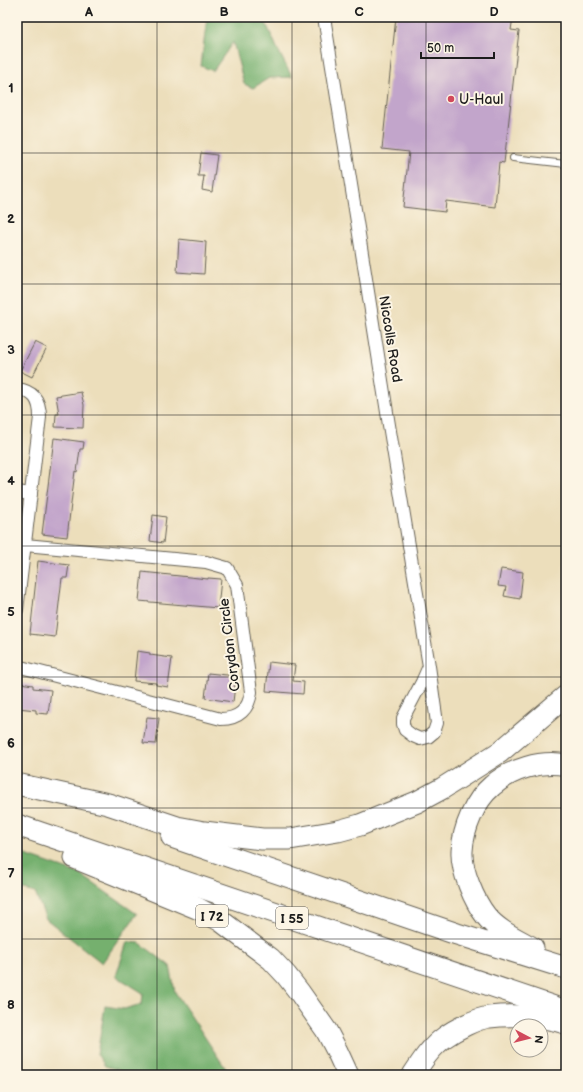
<svg xmlns="http://www.w3.org/2000/svg" width="583" height="1092" viewBox="0 0 583 1092" font-family="'Balsamiq Sans',sans-serif">
<rect width="100%" height="100%" fill="#fcf5e5"/>
<filter id="ink" filterUnits="userSpaceOnUse"><feTurbulence type="fractalNoise" baseFrequency=".025" numOctaves="2"/><feDisplacementMap in="SourceGraphic" scale="8" xChannelSelector="R" yChannelSelector="G"/><feConvolveMatrix kernelMatrix="1 2 1 2 8 2 1 2 1" color-interpolation-filters="sRGB"/></filter>
<filter id="wash" filterUnits="userSpaceOnUse"><feTurbulence type="fractalNoise" baseFrequency=".012" numOctaves="4" result="noise"/><feDisplacementMap in="SourceGraphic" scale="16" xChannelSelector="R" yChannelSelector="G"/><feGaussianBlur stdDeviation="0.9" result="paint"/><feColorMatrix in="noise" values="0 0 0 0 0 0 0 0 0 0 0 0 0 0 0 0 0 1.4 0 .05"/><feComposite in="paint" operator="in"/></filter>
<g filter="url(#wash)">
<rect width="100%" height="100%" fill="#ecdebb"/>
<g fill="#75b06e" stroke="#486645">
<path d="M 207,17 L 263,17 L 279,52 L 292,77 L 269,78 L 253,88 L 244,84 L 233,42 L 213,71 L 201,66 Z"/>
<path d="M 17,852 L 80,874 L 137,914 L 102,963 L 46,919 L 35,893 L 17,888 Z"/>
<path d="M 127,942 L 140,943 L 170,966 L 175,992 L 226,1069 L 220,1075 L 122,1075 L 119,1070 L 105,1066 L 97,1054 L 105,1006 L 124,1009 L 142,1004 L 143,993 L 116,976 Z"/>
</g>
<g id="blocks">
<g fill="#c2a5cb">
<path d="M 396,17 L 513,17 L 511,30 L 519,31 L 504,163 L 499,162 L 495,207 L 446,201 L 445,212 L 403,207 L 409,152 L 382,149 Z"/>
<path d="M 201,153 L 217,155 L 212,192 L 202,190 L 204,176 L 198,176 Z"/>
<path d="M 179,239 L 206,242 L 204,274 L 177,272 Z"/>
<path d="M 35,342 L 47,348 L 32,377 L 20,371 Z"/>
<path d="M 81,392 L 84,405 L 83,428 L 55,427 L 56,414 L 59,414 L 56,396 Z"/>
<path d="M 54,438 L 84,442 L 83,449 L 80,449 L 77,472 L 75,471 L 67,537 L 42,534 Z"/>
<path d="M 153,515 L 166,517 L 163,543 L 150,541 Z"/>
<path d="M 38,561 L 69,565 L 67,578 L 62,578 L 55,637 L 30,634 Z"/>
<path d="M 501,569 L 523,572 L 520,599 L 504,596 L 506,587 L 498,586 Z"/>
<path d="M 142,572 L 208,579 L 208,578 L 221,579 L 218,608 L 139,601 Z"/>
<path d="M 137,651 L 150,653 L 150,655 L 172,658 L 168,687 L 156,685 L 156,683 L 134,681 Z"/>
<path d="M 269,662 L 295,665 L 293,681 L 304,682 L 303,694 L 266,691 Z"/>
<path d="M 208,673 L 236,676 L 233,702 L 205,698 Z"/>
<path d="M 20,683 L 33,685 L 33,688 L 51,690 L 48,714 L 36,713 L 36,710 L 18,708 Z"/>
<path d="M 147,717 L 159,718 L 156,744 L 143,743 Z"/>
</g>
</g>
</g>
<g filter="url(#ink)">
<use href="#blocks" fill-opacity="0" stroke="#656054" stroke-width="1"/>
<g fill="none" stroke-linecap="round" stroke-linejoin="round">
<defs>
<path id="service" d="M 513,158 L 566,164"/>
<g id="minor">
<path d="M 324,17 L 358,228 L 389,425 L 429,666 L 437,723 L 434,732 L 428,737 L 420,739 L 413,736 L 405,730 L 403,724 L 403,718 L 422,682 L 429,666"/>
<path d="M 17,389 C 34,391 40,400 40,417 L 17,610"/>
<path d="M 17,492 L 31,494"/>
<path d="M 17,666 L 221,719 C 239,719 249,709 251,692 L 237,585 L 227,568 L 206,562 L 25,545"/>
</g>
<g id="motorway">
<path d="M 21,785 L 108,804 L 177,827 L 204,832 L 262,839 L 290,839 L 338,831 L 360,825 L 417,802 L 443,788 L 500,752 L 566,696"/>
<path d="M 17,825 L 566,1011"/>
<path d="M 172,837 L 457,934 L 566,968"/>
<path d="M 75,858 L 197,908 L 221,921 L 255,947 L 271,959 L 286,975 L 300,993 L 326,1030 L 337,1051 L 348,1075"/>
<path d="M 533,948 C 517,939 498,931 486,916 C 474,901 461,870 462,851 C 463,829 475,800 492,786 C 511,769 541,760 566,765"/>
<path d="M 413,1075 C 422,1061 431,1047 445,1037 C 456,1029 476,1019 489,1017 C 513,1014 543,1016 565,1023"/>
</g>
</defs>
<use href="#service" stroke="#656054" stroke-width="8"/>
<use href="#minor" stroke="#656054" stroke-width="14"/>
<use href="#motorway" stroke="#656054" stroke-width="23"/>
<use href="#service" stroke="#fff" stroke-width="6"/>
<use href="#minor" stroke="#fff" stroke-width="12"/>
<use href="#motorway" stroke="#fff" stroke-width="21"/>
</g>
</g>
<path fill="none" stroke="#1c1c1c" stroke-width="1" stroke-opacity="0.55" d="M 157,17 L 157,1075M 292,17 L 292,1075M 426,17 L 426,1075M 17,153 L 566,153M 17,284 L 566,284M 17,415 L 566,415M 17,546 L 566,546M 17,677 L 566,677M 17,808 L 566,808M 17,939 L 566,939"/>
<circle fill="#d1495b" stroke="#fcf5e5" stroke-width="1.5" cx="451" cy="99" r="4"/>
<g text-anchor="middle" stroke-width="4" stroke-linejoin="round" paint-order="stroke">
<g fill="#fcf5e5" stroke="#5f5d58" stroke-width="1">
<rect x="196" y="905" width="32" height="22" rx="3"/>
<rect x="276" y="907" width="32" height="22" rx="3"/>
</g>
<g font-size="13" font-weight="bold" fill="#1c1c1c">
<text x="212" y="921">I 72</text>
<text x="292" y="923">I 55</text>
</g>
<g font-size="14" fill="#1c1c1c" stroke="#fcf5e5" text-anchor="start">
<text x="459" y="104">U-Haul</text>
</g>
<g font-size="14" fill="#1c1c1c" stroke="#fcf5e5">
<text transform="translate(391 339) rotate(81)" y="5">Niccolls Road</text>
<text transform="translate(229 645) rotate(-97)" y="5">Corydon Circle</text>
</g>
</g>
<rect width="583" height="1092" fill="none" stroke="#fcf5e5" stroke-width="44"/>
<g transform="translate(529 1038) rotate(97)"><circle r="19" fill="#fcf5e5" stroke="#a29e95"/>
<path d="M0-3L7 15L0 10L-7 15Z" fill="#d1495b"/>
<text y="-6" font-size="11" font-weight="bold" text-anchor="middle" fill="#1c1c1c">N</text>
</g>
<path d="M421 52v6h73v-6" fill="none" stroke="#1c1c1c" stroke-width="2"/>
<text x="427" y="52" font-size="12" fill="#1c1c1c" stroke="#fcf5e5" stroke-width="3" paint-order="stroke">50 m</text>
<rect x="22" y="22" width="539" height="1048" fill="none" stroke="#1c1c1c" stroke-width="1.5"/>
<g font-size="13" text-anchor="middle" font-weight="bold" fill="#1c1c1c">
<text x="89" y="16">A</text>
<text x="224" y="16">B</text>
<text x="359" y="16">C</text>
<text x="494" y="16">D</text>
<text x="11" y="92">1</text>
<text x="11" y="223">2</text>
<text x="11" y="354">3</text>
<text x="11" y="485">4</text>
<text x="11" y="616">5</text>
<text x="11" y="747">6</text>
<text x="11" y="878">7</text>
<text x="11" y="1009">8</text>
</g>
</svg>
